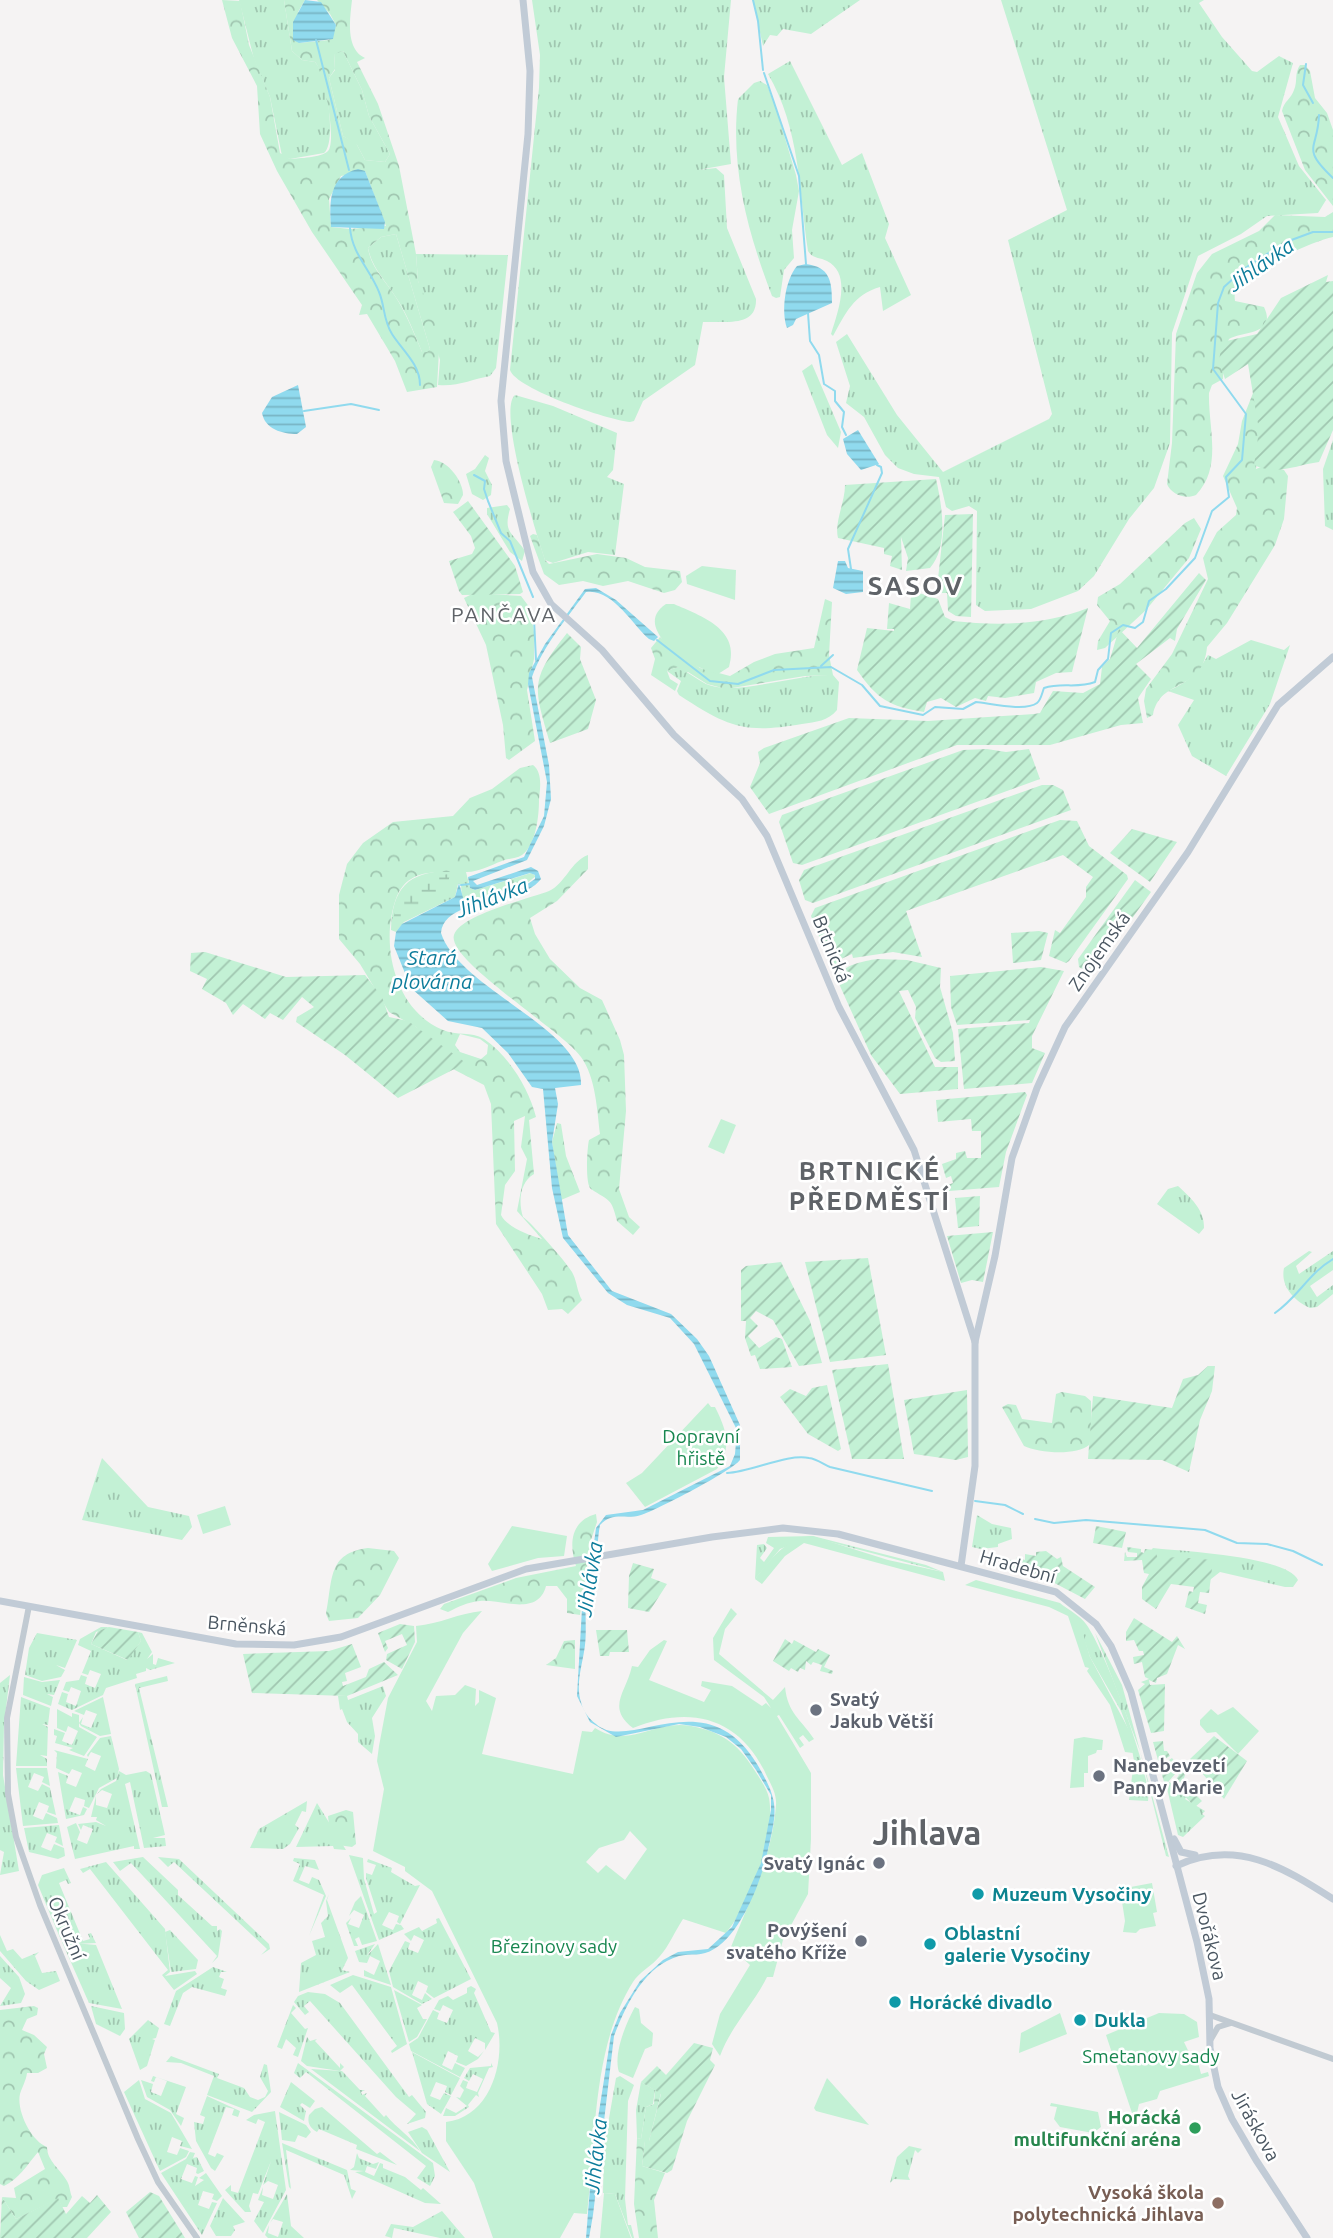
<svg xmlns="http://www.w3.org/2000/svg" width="1333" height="2238" viewBox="0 0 1333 2238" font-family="Ubuntu,sans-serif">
<defs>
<pattern id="grass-tufts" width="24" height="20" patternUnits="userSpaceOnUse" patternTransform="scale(1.75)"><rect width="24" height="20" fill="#c3f1d5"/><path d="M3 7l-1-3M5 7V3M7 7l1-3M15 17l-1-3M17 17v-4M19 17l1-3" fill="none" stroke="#a0c6b0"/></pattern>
<pattern id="forest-crowns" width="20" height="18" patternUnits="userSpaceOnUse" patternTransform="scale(1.75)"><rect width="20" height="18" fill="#c3f1d5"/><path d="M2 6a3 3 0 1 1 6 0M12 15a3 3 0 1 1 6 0" fill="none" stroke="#a0c6b0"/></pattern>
<pattern id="wetland-marsh" width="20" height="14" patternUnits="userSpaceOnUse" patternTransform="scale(1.75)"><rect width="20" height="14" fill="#c3f1d5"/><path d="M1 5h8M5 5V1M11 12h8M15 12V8" fill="none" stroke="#a0c6b0"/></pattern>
<pattern id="garden-furrows" width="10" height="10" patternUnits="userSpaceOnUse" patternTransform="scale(1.75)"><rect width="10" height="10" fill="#c3f1d5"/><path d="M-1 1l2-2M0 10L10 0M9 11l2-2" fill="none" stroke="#a0c6b0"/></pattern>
<pattern id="water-rules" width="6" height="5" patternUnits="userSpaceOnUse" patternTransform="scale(1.75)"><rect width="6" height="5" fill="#90daee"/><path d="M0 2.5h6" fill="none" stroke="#78b4c4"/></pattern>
</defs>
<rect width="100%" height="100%" fill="#f5f3f3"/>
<g fill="url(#grass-tufts)">
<path d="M 239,0 L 284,0 L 292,51 L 302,60 L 315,62 C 327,75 337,142 324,153 L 290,159 L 282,156 L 270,97 L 254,59 Z"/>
<path d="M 532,0 L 731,0 L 724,77 L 731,164 L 698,170 L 716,168 L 724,175 L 727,228 L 756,299 C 757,328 725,321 703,322 L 695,365 L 643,401 L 634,421 L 630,422 C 608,420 516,389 510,370 L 539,88 L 540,55 Z"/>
<path d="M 753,0 L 860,0 L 811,34 L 783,29 L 777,36 L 770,35 L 763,46 Z"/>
<path d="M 1001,0 L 1204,0 L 1199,3 L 1222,37 L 1252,71 L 1257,72 L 1279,56 L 1293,63 L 1278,117 L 1299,166 L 1326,200 L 1318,213 L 1267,216 L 1241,234 L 1198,256 L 1172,333 L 1170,443 L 1154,488 L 1129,519 L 1094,576 L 1078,591 L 1031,609 L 985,611 L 976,605 L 977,511 L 969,506 L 952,511 L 946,507 L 939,477 L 914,474 L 898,468 L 885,455 L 864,417 L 846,403 L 850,386 L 836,342 L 847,334 L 897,415 L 943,472 L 1049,419 L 1052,414 L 1008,240 L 1067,210 Z"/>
<path d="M 343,51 L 362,90 L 369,116 L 390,154 L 385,162 L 365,160 L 357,145 L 343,136 L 329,78 L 335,70 L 334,53 Z"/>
<path d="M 790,61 L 842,165 L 862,153 L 889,224 L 885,238 L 911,295 L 883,311 L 880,287 C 853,295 846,313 833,336 L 831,334 C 837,314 853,274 827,261 C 819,257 813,259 808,251 C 799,191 800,128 768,74 Z"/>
<path d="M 760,81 L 767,85 L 776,108 L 796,175 L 799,191 L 792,230 L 794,258 L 784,270 L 780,297 L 776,298 L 772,296 C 748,233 730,168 738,99 L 754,83 Z"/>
<path d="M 396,234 L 430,349 L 427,353 L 422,352 C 414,333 407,313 395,296 C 385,280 372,268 368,248 L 381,237 Z"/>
<path d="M 416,254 L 508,255 L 496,368 L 490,376 C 473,379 457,387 438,385 L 440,360 L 418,281 Z"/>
<path d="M 812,364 L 841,432 L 838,448 L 827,435 L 802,371 Z"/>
<path d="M 515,395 L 553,406 L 617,433 L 613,470 L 607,477 L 624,484 L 615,555 L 588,552 L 553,563 L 545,560 C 537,536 497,410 515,395 Z"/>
<path d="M 1333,440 L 1333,530 L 1325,526 L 1323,469 Z"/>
<path d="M 485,455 L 489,458 L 485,471 L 492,485 L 491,495 L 483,500 L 472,494 L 466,474 L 475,469 Z"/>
<path d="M 507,505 L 510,509 C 503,533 512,532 525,551 L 522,561 L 510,552 L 487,514 L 487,508 Z"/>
<path d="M 1251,640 L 1284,650 L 1290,645 L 1270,704 L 1226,776 L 1192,756 L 1178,725 L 1194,700 L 1168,691 C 1188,682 1197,674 1208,655 L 1216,659 Z"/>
<path d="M 678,667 C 687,672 697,679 706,684 C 736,697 797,673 833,675 L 839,682 L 837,710 C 828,721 816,722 802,724 C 744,734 728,727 679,695 L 677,691 L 681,681 L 667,671 Z"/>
<path d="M 448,871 L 466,872 L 470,888 L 475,890 L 531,873 L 536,876 L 522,887 L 465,905 L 462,901 L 461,884 L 458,884 L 455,897 L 404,922 L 396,932 L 391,930 C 392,888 408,872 448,871 Z"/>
<path d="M 1178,1186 C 1190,1197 1205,1210 1204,1228 L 1199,1234 L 1157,1204 L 1168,1189 Z"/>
<path d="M 1309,1251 L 1312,1252 L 1296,1266 L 1299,1274 L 1333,1251 L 1333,1270 L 1310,1286 L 1317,1297 L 1333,1285 L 1333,1294 L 1317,1307 L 1310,1308 C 1295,1301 1280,1287 1284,1268 Z"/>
<path d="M 102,1458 L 148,1507 L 189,1516 L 192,1527 L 182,1540 L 82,1520 Z"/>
<path d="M 977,1515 L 992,1524 L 1011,1528 L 1012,1539 L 998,1544 L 998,1547 L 981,1549 L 972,1547 Z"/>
<path d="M 813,1536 L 926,1565 L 943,1572 L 811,1537 L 780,1549 L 755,1579 L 757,1545 L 764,1544 L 767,1548 L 760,1558 L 764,1562 L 774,1548 L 766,1543 L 768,1537 Z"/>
<path d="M 1153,1548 C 1179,1551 1287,1556 1298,1580 L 1293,1587 L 1285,1587 L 1220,1572 L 1206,1583 L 1147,1555 Z"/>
<path d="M 1061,1604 C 1069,1610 1080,1616 1086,1624 C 1104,1648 1152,1774 1148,1801 L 1129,1800 L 1134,1761 L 1129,1732 L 1121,1711 L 1090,1657 L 1078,1621 Z"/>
<path d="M 101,1627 L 109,1627 L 96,1632 L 91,1644 L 127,1660 L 141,1641 L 138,1632 L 142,1633 L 152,1652 L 147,1659 L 153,1654 L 153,1664 L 156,1665 L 158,1658 L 175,1663 L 150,1670 L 146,1668 L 146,1671 L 136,1674 L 137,1678 L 106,1688 L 103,1695 L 72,1710 L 58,1704 L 62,1692 L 68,1694 L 66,1702 L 76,1706 L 81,1691 L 71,1687 L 69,1692 L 63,1690 L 66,1682 L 79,1680 L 81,1675 L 87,1677 L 85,1684 L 95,1688 L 101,1674 L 90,1670 L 88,1675 L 82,1673 L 91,1651 L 78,1645 L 80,1639 Z"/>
<path d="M 37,1633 L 77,1640 L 65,1668 L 56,1665 L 65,1670 L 61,1677 L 42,1681 L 25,1675 L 29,1648 Z"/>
<path d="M 1095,1633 L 1122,1685 L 1169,1857 L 1166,1856 L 1140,1751 Z"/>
<path d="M 10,1675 L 4,1725 L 3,1775 L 19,1871 L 0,1875 L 4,1852 L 0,1850 L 0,1683 Z"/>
<path d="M 167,1676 L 168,1681 L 139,1688 L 168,1807 L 162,1807 L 135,1684 Z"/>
<path d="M 24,1677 L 42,1682 L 60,1680 L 54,1695 L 47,1694 L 53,1697 L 51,1706 L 23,1695 Z"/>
<path d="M 383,1686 L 386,1696 L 372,1718 L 375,1736 L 372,1754 L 358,1742 L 358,1734 L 347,1722 L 342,1709 L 340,1710 L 338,1696 L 347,1696 L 348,1700 Z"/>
<path d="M 21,1697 L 50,1708 L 48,1725 L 42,1724 L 48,1727 L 47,1756 L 40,1755 L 47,1759 L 47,1766 L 16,1766 Z"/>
<path d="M 103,1697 L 111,1734 L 100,1736 L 81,1726 L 79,1723 L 83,1717 L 81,1724 L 91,1728 L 97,1714 L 86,1710 L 84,1715 L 74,1711 Z"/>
<path d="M 57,1709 L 72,1717 L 72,1713 L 79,1715 L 79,1727 L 97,1737 L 84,1756 L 69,1750 L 73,1748 L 55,1743 L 57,1736 L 54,1735 L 54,1729 L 65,1733 L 62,1741 L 72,1745 L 78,1731 L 68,1726 L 66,1732 L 57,1728 Z"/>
<path d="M 111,1736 L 119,1769 L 117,1778 L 99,1788 L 89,1808 L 84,1806 L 85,1800 L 75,1797 L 69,1811 L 80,1815 L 83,1807 L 87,1809 L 84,1815 L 66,1819 L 58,1772 L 68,1776 L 66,1783 L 76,1787 L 82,1773 L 72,1769 L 69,1774 L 56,1768 L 57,1753 L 54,1750 L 88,1759 L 85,1766 L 95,1771 L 101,1756 L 91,1752 L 88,1757 L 87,1755 L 100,1738 Z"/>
<path d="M 16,1768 L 47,1768 L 50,1786 L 42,1782 L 44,1777 L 34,1773 L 28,1787 L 38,1791 L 42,1784 L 50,1788 L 56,1815 L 47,1812 L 49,1806 L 39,1802 L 33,1816 L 43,1820 L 46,1813 L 57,1818 L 58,1823 L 23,1826 Z"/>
<path d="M 119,1771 L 126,1775 L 146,1771 L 151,1774 L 165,1835 L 153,1838 L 165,1838 L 166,1846 L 144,1848 L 130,1782 L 125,1784 L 140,1849 L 134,1849 L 134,1846 L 75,1859 L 67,1827 L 76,1823 L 80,1832 L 77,1840 L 87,1844 L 93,1829 L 83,1825 L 81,1830 L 78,1824 L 96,1822 L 106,1826 L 96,1820 L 97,1817 L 91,1817 L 96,1796 L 96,1805 L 107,1808 L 112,1794 L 102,1790 L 97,1794 L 101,1789 L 116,1781 Z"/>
<path d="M 1165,1780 L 1179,1787 L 1187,1796 L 1185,1799 L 1205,1811 L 1202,1814 L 1205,1816 L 1183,1837 L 1178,1835 Z"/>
<path d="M 307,1801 L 306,1812 L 302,1811 L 295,1825 L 299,1828 L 290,1844 L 283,1849 L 250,1848 L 259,1829 Z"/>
<path d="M 317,1803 L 346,1850 L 334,1849 L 333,1846 L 296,1847 Z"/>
<path d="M 59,1825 L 63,1846 L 55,1842 L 57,1837 L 47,1833 L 41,1847 L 51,1851 L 54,1844 L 64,1848 L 65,1856 L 58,1859 L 29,1852 L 24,1828 Z"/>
<path d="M 349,1855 L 363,1858 L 364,1879 L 374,1914 L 377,1912 L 366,1878 L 366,1873 L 372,1875 L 376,1865 L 367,1862 L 368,1859 L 392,1868 L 391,1872 L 415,1886 L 420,1885 L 400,1924 L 397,1922 L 399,1916 L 389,1912 L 382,1925 L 393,1930 L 396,1924 L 401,1925 L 404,1929 L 379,1940 Z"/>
<path d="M 143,1857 L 178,1890 L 178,1895 L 212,1926 L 217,1926 L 217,1931 L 220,1929 L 222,1931 L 218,1957 L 212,1963 L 217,1956 L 131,1863 L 120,1871 L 113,1862 Z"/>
<path d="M 158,1857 L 179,1859 L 269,1944 L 270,1949 L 261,1955 L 267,1949 L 174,1862 L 168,1867 Z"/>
<path d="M 294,1858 L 315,1860 L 319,1870 L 305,1866 L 299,1880 L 309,1884 L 312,1877 L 319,1880 L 326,1896 L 309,1936 L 324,1895 L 293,1881 L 300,1864 L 293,1861 Z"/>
<path d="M 106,1862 L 165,1929 L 170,1972 L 165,1976 L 195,1971 L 197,1974 L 174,1990 L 162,1975 L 168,1970 L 90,1869 L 83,1873 L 80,1869 Z"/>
<path d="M 64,1868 L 71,1883 L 68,1884 L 66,1880 L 59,1883 L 83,1941 L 90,1939 L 88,1934 L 91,1933 L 96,1943 L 75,1944 L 61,1940 L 38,1885 L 42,1875 Z"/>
<path d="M 329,1894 L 327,1900 L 348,1958 L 342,1970 L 350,1972 L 299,1992 L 301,1963 L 316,1955 L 312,1941 L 325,1937 L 321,1923 L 328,1916 L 326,1901 Z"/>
<path d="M 361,1896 L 377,1941 L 362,1945 L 359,1937 L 355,1939 L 358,1946 L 354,1946 L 346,1923 L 351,1918 L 348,1924 L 359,1928 L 364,1915 L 354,1910 L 349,1916 L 355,1902 Z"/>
<path d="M 439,1918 L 471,1979 L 434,1998 L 426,1992 L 428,1986 L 418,1981 L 412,1995 L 422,2000 L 425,1993 L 432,1999 L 422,2004 L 393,1987 L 389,1971 L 405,1941 L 410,1943 L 408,1949 L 418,1953 L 424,1940 L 414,1935 L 411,1941 L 404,1934 L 419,1927 L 422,1931 L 437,1923 L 436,1919 Z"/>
<path d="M 170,1930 L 198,1960 L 196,1969 L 171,1972 L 165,1932 Z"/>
<path d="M 0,1935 L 7,1951 L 13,1949 L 22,1959 L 39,1952 L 35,1956 L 42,1973 L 56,1971 L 60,1981 L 39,1990 L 26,1981 L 0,1951 Z"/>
<path d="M 62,1942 L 96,1945 L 122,2009 L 89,2003 Z"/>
<path d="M 375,1944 L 366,1957 L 378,1944 L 391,1985 L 364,1976 L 364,1963 L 364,1970 L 374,1975 L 380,1961 L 370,1956 L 367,1963 L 359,1962 L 355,1951 Z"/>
<path d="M 0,1956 L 19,1977 L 25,1994 L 21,2003 L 0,2006 L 11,1988 L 0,1978 Z"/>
<path d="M 213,1967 L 227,1972 L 221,1972 L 219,1977 L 224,1979 L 221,1988 L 227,1990 L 225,1996 L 192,1987 L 183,1993 L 170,2026 L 164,2024 L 176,1991 Z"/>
<path d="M 353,1975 L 391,1987 L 407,2044 L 392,2053 L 391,2051 L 397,2046 L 352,1985 L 340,1993 L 330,1985 Z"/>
<path d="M 471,1986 L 476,1989 L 474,1993 L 491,2032 L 495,2033 L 485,2050 L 485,2043 L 475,2038 L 468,2051 L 478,2057 L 484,2051 L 478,2059 L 466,2066 L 456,2062 L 458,2056 L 448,2051 L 442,2065 L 452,2070 L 455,2063 L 465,2068 L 460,2077 L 411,2051 L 409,2044 L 418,2038 L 433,2010 L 439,2013 L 437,2019 L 447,2023 L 453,2010 L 443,2005 L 440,2011 L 434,2009 L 439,2000 L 448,1996 L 453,2000 L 467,1993 L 467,1988 Z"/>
<path d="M 394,1990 L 422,2005 L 417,2008 L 423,2019 L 427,2019 L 417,2037 L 409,2042 Z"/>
<path d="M 308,1992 L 325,1994 L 340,2003 L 409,2097 L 412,2095 L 426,2112 L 425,2118 L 407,2124 L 416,2114 L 396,2097 L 310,2001 L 304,2006 L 309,2012 L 305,2015 L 294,2002 L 298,1996 Z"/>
<path d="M 293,2005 L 296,2008 L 291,2013 L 305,2029 L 308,2028 L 298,2057 L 293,2055 L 296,2048 L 286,2039 L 282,2049 L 277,2047 Z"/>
<path d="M 91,2006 L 124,2013 L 125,2029 L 120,2036 L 96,2024 Z"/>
<path d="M 148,2020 L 159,2028 L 156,2038 L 152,2039 L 155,2040 L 147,2066 L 140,2070 L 129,2039 Z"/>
<path d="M 307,2037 L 310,2041 L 317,2039 L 315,2041 L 340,2068 L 340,2063 L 344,2067 L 340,2071 L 307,2066 L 301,2061 Z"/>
<path d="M 412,2052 L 460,2078 L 451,2095 L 445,2092 L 447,2086 L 436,2082 L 430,2096 L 440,2100 L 444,2093 L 451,2096 L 441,2114 L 427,2104 Z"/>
<path d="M 171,2056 L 219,2074 L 217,2078 L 244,2088 L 250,2097 L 258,2100 L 265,2097 L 268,2091 L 260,2077 L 264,2064 L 267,2065 L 271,2092 L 252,2112 L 207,2095 L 214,2076 L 181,2063 L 166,2062 Z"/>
<path d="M 298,2063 L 433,2163 L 435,2176 L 430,2186 L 417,2178 L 426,2166 L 306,2072 L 300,2078 L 294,2073 Z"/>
<path d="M 491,2063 L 493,2067 L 489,2068 L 478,2093 L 479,2097 L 476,2095 L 468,2105 L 469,2107 L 455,2116 L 443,2116 L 446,2108 L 456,2113 L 467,2106 L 456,2097 L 460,2098 L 464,2090 L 460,2086 L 463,2080 L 468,2082 L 466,2088 L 477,2092 L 483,2079 L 473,2074 L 469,2081 L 464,2078 L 470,2068 L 491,2066 Z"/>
<path d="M 311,2069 L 342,2071 L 360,2090 L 365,2090 L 361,2092 L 362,2095 L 367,2093 L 365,2096 L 384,2117 L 386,2115 C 397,2129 411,2136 420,2151 Z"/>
<path d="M 153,2076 L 186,2087 L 176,2114 L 184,2118 L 181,2126 L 170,2110 L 147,2097 L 141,2080 L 153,2084 L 151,2092 L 161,2096 L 167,2081 L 156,2077 L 154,2082 L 151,2081 Z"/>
<path d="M 620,2076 L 634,2085 L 628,2101 L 625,2199 L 628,2225 L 631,2225 L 634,2238 L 632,2238 L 615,2194 L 603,2193 L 604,2147 L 616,2078 Z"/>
<path d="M 139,2080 L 145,2099 L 171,2113 L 192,2149 L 180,2146 L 182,2141 L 172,2137 L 167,2152 L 177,2155 L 180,2148 L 189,2151 L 186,2157 L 160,2171 L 124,2092 Z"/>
<path d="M 291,2082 L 315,2101 L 310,2108 L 302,2103 L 300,2105 L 306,2111 L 304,2121 L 280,2107 Z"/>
<path d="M 641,2082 L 655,2090 L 653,2104 L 646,2107 L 641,2139 L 637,2138 L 636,2110 Z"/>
<path d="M 207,2096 L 240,2111 L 238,2117 L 232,2115 L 234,2109 L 226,2107 L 208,2154 L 215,2157 L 217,2153 L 224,2156 L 215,2171 L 211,2168 L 196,2141 L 194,2122 L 203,2124 L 205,2117 L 200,2115 Z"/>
<path d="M 322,2107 L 377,2154 L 380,2152 L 397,2165 L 356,2149 L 357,2145 L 319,2129 L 317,2132 C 310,2128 307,2123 309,2115 L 315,2109 Z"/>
<path d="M 275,2111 L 286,2190 L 263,2233 L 254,2221 L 264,2202 L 258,2200 L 263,2187 L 262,2195 L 273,2199 L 278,2185 L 268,2181 L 263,2185 L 271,2161 L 258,2194 L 253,2193 L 249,2206 L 251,2212 L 245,2212 L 225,2190 L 231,2185 L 231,2191 L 238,2193 L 265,2122 L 258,2119 L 256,2124 L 246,2120 L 254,2115 Z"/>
<path d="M 279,2112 L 306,2125 L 311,2132 L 306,2138 L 298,2135 L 295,2142 L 282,2140 Z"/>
<path d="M 422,2127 L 427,2130 L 450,2172 L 422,2153 L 408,2132 Z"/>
<path d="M 282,2143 L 347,2170 L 351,2189 L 356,2191 L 352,2199 L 344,2175 L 286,2150 L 291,2189 L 289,2187 Z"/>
<path d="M 909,2146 L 922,2149 L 918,2153 L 915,2150 L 908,2176 L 910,2180 L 894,2179 L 890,2183 L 897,2157 Z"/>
<path d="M 190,2152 L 195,2153 L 193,2158 L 197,2157 L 204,2171 L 198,2174 L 196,2173 L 197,2168 L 187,2164 L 181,2179 L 192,2183 L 195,2176 L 198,2177 L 195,2186 L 204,2180 L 199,2178 L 206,2173 L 222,2196 L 217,2201 L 212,2199 L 214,2194 L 203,2191 L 198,2205 L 209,2209 L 212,2202 L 217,2203 L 202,2235 L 161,2173 L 186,2159 Z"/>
<path d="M 357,2153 L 359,2158 L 373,2164 L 379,2162 L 376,2169 L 367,2166 L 365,2172 L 374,2176 L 380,2163 L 383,2164 L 383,2168 L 405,2177 L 421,2190 L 423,2188 L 441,2204 L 425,2203 L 355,2172 L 364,2171 L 350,2170 L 354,2167 Z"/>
<path d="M 287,2194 L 291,2226 L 304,2238 L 268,2238 L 265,2235 L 269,2225 L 268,2233 L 278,2237 L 283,2222 L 273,2219 L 270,2223 Z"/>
<path d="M 223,2198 L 245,2222 L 233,2226 L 235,2230 L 231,2236 L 216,2236 L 210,2226 Z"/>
<path d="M 442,2211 L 465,2238 L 440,2238 L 394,2228 L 392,2238 L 385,2236 L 391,2224 L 413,2227 Z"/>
</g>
<g fill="url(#forest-crowns)" fill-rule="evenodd">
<path d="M 222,0 L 240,1 L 249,45 L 270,97 L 280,153 L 290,159 C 299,158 321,158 328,151 C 337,141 324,72 315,62 L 302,60 L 292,51 L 284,0 L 305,0 L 298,12 L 299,43 L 329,40 L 336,25 L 330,14 L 317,0 L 352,0 C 350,18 345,49 365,58 L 357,62 L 378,104 L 399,166 L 416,254 L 418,281 L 440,333 L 437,387 L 407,392 L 395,361 L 367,314 L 359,315 L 362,305 L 312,232 L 277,171 L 260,134 L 257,86 L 232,38 ZM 343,51 L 362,90 L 369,116 L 390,154 L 385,162 L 365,160 L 356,143 L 343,136 L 329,78 L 335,69 L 334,54 ZM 365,171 L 386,226 L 350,229 L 331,227 L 329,199 L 341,176 ZM 396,234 L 430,349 L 427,352 L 422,352 C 414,333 406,313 395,296 C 385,280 371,268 368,248 L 381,237 Z"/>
<path d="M 1300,65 L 1305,65 L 1310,71 L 1315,98 L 1327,113 L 1333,130 L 1333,206 L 1305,170 L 1282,111 C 1284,101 1291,99 1294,90 C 1298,81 1294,74 1300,65 Z"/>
<path d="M 1333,212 L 1333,237 C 1313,241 1256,268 1241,281 C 1235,287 1234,294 1235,301 L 1264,307 C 1277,335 1244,331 1229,339 L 1224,351 L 1223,379 L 1212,385 L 1209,393 C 1208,428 1223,467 1196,495 C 1185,500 1171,494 1167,484 L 1172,443 L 1176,334 L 1197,273 L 1212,254 L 1259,231 L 1275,215 L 1325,217 Z"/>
<path d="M 1255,388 L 1262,408 L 1256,469 L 1266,465 L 1284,470 L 1288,476 L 1284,519 L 1275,545 L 1227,623 L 1207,647 C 1203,693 1160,677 1153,715 L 1147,718 L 1144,701 L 1146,689 L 1172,654 L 1208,579 L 1203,558 L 1217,532 L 1236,515 L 1237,508 L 1223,476 L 1238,444 L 1242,421 Z"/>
<path d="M 434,460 C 448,461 463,481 463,495 L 458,504 L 444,503 L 431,467 Z"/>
<path d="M 1194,518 L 1201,529 L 1189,558 L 1146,610 L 1105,648 L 1097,650 L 1098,641 L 1110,621 L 1097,605 L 1098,597 L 1120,584 L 1185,523 Z"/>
<path d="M 533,534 L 537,535 L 545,560 L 549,564 L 597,554 L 626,558 L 645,567 L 680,571 L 682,582 L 675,590 L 664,593 L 628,581 L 603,586 L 583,581 L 559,585 L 544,574 L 530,536 Z"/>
<path d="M 474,593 L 521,596 L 530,608 L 534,632 L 534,659 L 527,690 L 535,741 L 509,760 L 506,758 L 503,725 L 486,645 L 464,598 Z"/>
<path d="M 825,599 L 832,602 L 829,655 L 833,675 L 805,676 L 726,689 L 707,684 L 688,672 L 684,673 L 678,667 L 667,671 L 670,679 L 678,684 L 675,691 L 651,675 L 655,659 L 651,648 L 660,637 L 700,668 L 730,676 L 754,662 L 775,654 L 814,648 Z"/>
<path d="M 533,765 C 543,773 540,788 539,800 C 539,816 536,845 522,855 C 516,859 509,858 502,861 C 491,865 479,872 467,872 C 441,873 410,866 397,896 C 379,942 394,1010 443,1030 C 456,1036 471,1031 484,1039 C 509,1056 529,1089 536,1117 L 529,1120 L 534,1174 C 520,1182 518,1201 523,1217 C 529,1220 570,1266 573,1274 C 577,1282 577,1291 582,1300 L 568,1314 L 562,1309 L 548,1310 L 542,1294 L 496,1224 L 491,1104 L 484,1085 L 451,1068 L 432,1042 L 416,1027 L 389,1012 L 360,964 L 339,939 L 339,895 L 347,864 L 363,843 L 393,822 L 453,816 L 470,798 L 492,789 L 520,768 ZM 460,1034 L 480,1039 L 488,1045 L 487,1054 L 481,1059 L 460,1052 L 455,1045 ZM 525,1116 L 521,1147 L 527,1159 L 517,1211 L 542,1239 C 528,1235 507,1227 501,1215 L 505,1185 L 515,1171 L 514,1121 Z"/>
<path d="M 588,855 L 588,869 L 557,901 L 530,918 L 535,934 L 550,959 L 580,988 L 602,1000 L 620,1040 L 624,1055 L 626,1111 L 619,1189 L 629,1217 L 640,1227 L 633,1235 L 617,1221 C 611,1197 610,1202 591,1189 C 585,1185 587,1148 589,1140 L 600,1134 C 597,1110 596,1078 581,1057 C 563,1031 446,960 454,935 C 460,915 531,898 549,891 C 565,884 571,861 588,855 Z"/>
<path d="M 557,1123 L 561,1124 L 566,1156 L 580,1192 L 561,1200 L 552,1142 Z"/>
<path d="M 1062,1392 L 1085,1396 L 1091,1401 L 1092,1434 L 1089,1445 C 1077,1456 1038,1453 1024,1446 L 1002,1407 L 1008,1404 L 1016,1405 L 1022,1419 L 1052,1423 L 1056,1394 Z"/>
<path d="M 596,1514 L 597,1522 L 591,1540 L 580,1615 L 567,1613 L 567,1599 L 557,1586 L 546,1586 C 538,1617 501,1599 480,1601 C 468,1602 458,1607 448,1612 L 440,1609 L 444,1604 L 516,1578 L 576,1566 C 569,1545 570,1521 596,1514 Z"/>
<path d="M 368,1548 L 394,1551 L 399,1558 L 380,1595 L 358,1618 L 329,1621 L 326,1614 C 333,1580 327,1553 368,1548 Z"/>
<path d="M 575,1640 L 575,1669 L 546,1665 L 556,1658 L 564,1641 Z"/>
<path d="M 346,1810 L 353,1812 L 356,1844 L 352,1847 L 331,1844 L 328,1816 Z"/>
<path d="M 34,2006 L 38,2008 L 37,2015 L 27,2019 L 22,2030 L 34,2035 L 47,2047 L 44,2054 L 47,2068 L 38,2073 L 27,2073 C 26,2081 22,2087 20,2094 C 16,2111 32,2142 47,2147 C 47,2161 61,2170 67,2181 C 70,2186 70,2193 72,2197 L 67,2207 L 62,2207 L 58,2199 L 16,2219 L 2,2197 L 16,2198 L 14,2188 L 45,2169 L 38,2152 C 27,2165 19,2179 4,2186 L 0,2184 L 0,2010 Z"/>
<path d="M 655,2090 L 661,2093 L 649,2141 L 645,2141 L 642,2166 L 665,2173 L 654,2200 L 658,2238 L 639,2238 L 634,2204 L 637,2138 L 641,2139 L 646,2107 L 654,2104 Z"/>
</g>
<path fill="url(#wetland-marsh)" d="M 450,874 C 445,905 416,907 392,922 C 402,887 415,878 450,874 Z"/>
<g fill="#c3f1d5" fill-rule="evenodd">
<path d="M 702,566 L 736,570 L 735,600 L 687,584 L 686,576 Z"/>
<path d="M 666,604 L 674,604 C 701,616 741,629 729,667 L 718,674 C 694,670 629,628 666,604 Z"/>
<path d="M 721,1119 L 736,1125 L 724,1154 L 708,1147 Z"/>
<path d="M 708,1403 L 711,1407 L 715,1407 C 726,1429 733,1447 717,1469 L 645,1507 L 626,1483 L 642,1473 Z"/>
<path d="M 225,1506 L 231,1525 L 203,1534 L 197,1515 Z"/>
<path d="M 512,1526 L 567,1536 L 564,1556 L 538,1558 L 492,1571 L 488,1564 Z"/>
<path d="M 812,1536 L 888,1560 L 943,1572 L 945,1581 L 804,1543 L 785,1556 L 762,1584 L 755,1579 C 771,1558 786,1539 812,1536 Z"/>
<path d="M 976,1580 L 1060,1603 L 1079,1620 L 1090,1657 L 1130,1732 L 1133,1753 L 1125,1752 L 1110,1705 L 1087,1671 L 1089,1668 L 1085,1667 L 1068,1616 L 1049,1607 L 965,1585 Z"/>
<path d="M 731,1608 L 737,1614 L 725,1629 L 719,1654 L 773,1700 L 785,1687 C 788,1714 800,1718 814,1739 L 809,1742 L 803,1735 L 799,1738 L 804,1745 L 800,1748 L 779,1715 L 777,1716 L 811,1773 L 811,1839 L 808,1894 L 783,1940 L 773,1977 L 767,1977 C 753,2005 731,2026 720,2056 L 712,2044 L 720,2014 L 750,1965 L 731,1947 C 750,1900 772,1857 776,1805 C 777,1792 769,1782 764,1770 C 736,1715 687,1706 633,1728 C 606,1707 626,1693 632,1666 L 638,1667 L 650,1650 L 664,1640 L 667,1641 L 649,1680 L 704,1702 L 711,1690 L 701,1686 L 702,1681 L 732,1686 L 762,1706 L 766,1703 L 771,1708 L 764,1697 L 714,1660 L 713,1638 Z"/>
<path d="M 482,1611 L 463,1633 L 426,1701 L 432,1711 L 436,1696 L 455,1695 L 465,1685 L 476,1689 L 475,1706 L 479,1702 L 479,1690 L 496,1698 L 482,1754 L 573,1774 L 582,1731 L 592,1732 L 595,1728 C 630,1750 654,1719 691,1726 C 724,1732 740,1746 757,1774 C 762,1782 767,1789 769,1798 C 776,1836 750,1905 726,1933 L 683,1919 C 675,1931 669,1946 660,1956 C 652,1966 639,1972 633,1982 C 592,2047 596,2141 587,2214 L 574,2213 L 560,2238 L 493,2238 L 474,2183 L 446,2141 L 446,2122 C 491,2117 506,2061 497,2023 L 432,1891 L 405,1871 L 405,1867 L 373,1851 L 384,1789 L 377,1761 L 379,1746 L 388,1698 L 417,1642 L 416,1626 C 440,1624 459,1613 482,1611 ZM 630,1831 L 647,1849 L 625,1880 L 606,1865 L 598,1873 L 586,1862 L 599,1848 L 624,1840 Z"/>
<path d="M 1233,1707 L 1259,1731 L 1238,1754 L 1216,1732 L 1207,1733 L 1200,1725 L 1200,1720 L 1211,1709 L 1218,1715 Z"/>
<path d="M 1084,1737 L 1103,1740 L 1102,1750 L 1097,1750 L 1096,1753 L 1088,1756 L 1088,1773 L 1084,1773 L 1084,1787 L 1070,1788 L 1074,1739 Z"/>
<path d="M 1152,1883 L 1157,1912 L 1153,1913 L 1156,1926 L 1140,1929 L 1136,1933 L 1123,1932 L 1125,1921 L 1120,1889 Z"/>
<path d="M 635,2007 L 639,2009 L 641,2023 L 653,2033 L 652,2046 L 645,2049 L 633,2078 L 619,2072 C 613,2054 626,2023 635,2007 Z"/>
<path d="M 1060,2013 L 1067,2034 L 1019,2053 L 1021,2033 Z"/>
<path d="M 1159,2013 L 1184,2014 L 1197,2022 L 1199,2037 L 1184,2042 L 1194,2063 L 1198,2062 L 1201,2074 L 1208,2072 L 1209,2076 L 1160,2091 L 1157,2099 L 1139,2104 L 1135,2122 L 1106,2035 Z"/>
<path d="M 827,2078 L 869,2125 L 816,2111 L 814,2108 Z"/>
<path d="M 1051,2103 L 1098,2112 L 1101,2127 L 1093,2133 L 1060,2127 L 1054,2119 L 1057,2107 L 1050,2106 Z"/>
<path d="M 604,2193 L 615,2194 L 631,2238 L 600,2238 Z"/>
</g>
<g fill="url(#garden-furrows)">
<path d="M 1328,275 L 1326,282 L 1333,281 L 1333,430 L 1319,462 C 1296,465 1277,476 1254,465 L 1259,430 L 1248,364 L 1225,379 L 1219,361 L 1222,342 L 1257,334 L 1281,298 Z"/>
<path d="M 936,479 C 942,505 949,547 930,568 L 906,571 L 908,558 L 901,537 L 902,570 L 890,566 L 892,556 L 884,554 L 884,548 L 838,538 C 834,522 845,503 845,485 Z"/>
<path d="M 468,501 L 515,566 L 523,592 L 520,594 L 462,595 L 459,591 L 449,561 L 472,554 L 475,548 L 471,536 L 453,512 Z"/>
<path d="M 973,514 L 971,617 L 956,616 L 948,611 L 947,593 L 940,593 L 937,588 L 945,515 Z"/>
<path d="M 1199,573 L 1206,580 L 1177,629 L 1175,641 L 1170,638 L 1136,664 L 1151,679 L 1138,698 L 1143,723 L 1121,725 L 1050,745 L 957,745 L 769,814 L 750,787 L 760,763 L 758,752 L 764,748 L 849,718 L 928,721 L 1034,714 L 1040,713 L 1053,691 L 1083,693 L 1100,684 L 1102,667 L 1110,659 L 1119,629 L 1137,648 Z"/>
<path d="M 919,593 L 938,599 L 945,617 L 953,621 C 1000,626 1045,625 1088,608 L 1072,672 L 1056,673 L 1036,682 L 1034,693 L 1005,698 L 988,696 L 986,701 L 975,698 L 956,707 L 941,698 L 927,702 L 924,712 C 889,706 878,700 857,670 L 867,628 L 894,631 L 894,629 L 887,629 L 889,603 L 910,609 L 911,594 Z"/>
<path d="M 567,633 L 581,647 L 580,659 L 596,700 L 588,729 L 550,743 C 534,687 529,681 567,633 Z"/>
<path d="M 987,749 L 1006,752 L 1029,749 L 1040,779 L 802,865 L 793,863 L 779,822 L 782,815 L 963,750 Z"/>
<path d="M 1042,785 L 1053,785 L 1063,790 L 1071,810 L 813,903 L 805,900 L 799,880 L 804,870 Z"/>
<path d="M 1060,820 L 1077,821 L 1089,846 L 1127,875 L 1128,879 L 1069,961 L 1066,963 L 1049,956 L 1055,930 L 1060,933 L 1086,897 L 1086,887 L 1093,877 L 1063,855 L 906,911 L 922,957 L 893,952 L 853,958 L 852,954 L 841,959 L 842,963 L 836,965 L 829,962 L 811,916 L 815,908 Z"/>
<path d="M 1132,829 L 1177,842 L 1150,882 L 1110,853 Z"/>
<path d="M 1135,880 L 1151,892 L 1092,974 L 1079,967 L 1078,959 Z"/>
<path d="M 1039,931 L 1048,933 L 1041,960 L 1013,963 L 1011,933 Z"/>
<path d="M 205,952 L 286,977 L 365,975 L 382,997 L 389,1017 L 408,1021 L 466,1063 L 398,1098 L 345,1055 L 296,1022 L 297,1017 L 314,1007 L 302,997 L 283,1020 L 270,1013 L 265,1019 L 243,1004 L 233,1015 L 226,1003 L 202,989 L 207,979 L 190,971 L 191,953 Z"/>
<path d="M 877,959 L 907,960 L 941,968 L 940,987 L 953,1033 L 955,1061 L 941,1062 L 935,1058 L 915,1018 L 916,1007 L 908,990 L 899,991 L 935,1067 L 958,1067 L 958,1089 L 900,1094 L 871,1055 L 836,977 C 844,965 863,961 877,959 Z"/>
<path d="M 1041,967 L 1064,971 L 1032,1036 L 1032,1048 L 1045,1053 L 1032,1083 L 964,1089 L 958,1029 L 1029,1023 L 1030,1020 L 957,1025 L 951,1007 L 950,976 Z"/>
<path d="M 1025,1092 L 1027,1095 L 1006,1152 L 999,1187 L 949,1191 L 948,1185 L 953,1183 L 951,1176 L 946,1178 L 942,1164 L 956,1159 L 956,1153 L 965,1151 L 967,1158 L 981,1158 L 981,1131 L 972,1131 L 971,1119 L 938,1122 L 936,1100 Z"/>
<path d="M 980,1196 L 979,1226 L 958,1228 L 955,1198 Z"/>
<path d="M 993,1232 L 983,1282 L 972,1280 L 961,1283 L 947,1236 Z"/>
<path d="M 868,1258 L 886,1355 L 830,1362 L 805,1262 Z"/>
<path d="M 781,1262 L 810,1321 L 822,1363 L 799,1366 L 773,1320 L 756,1311 L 750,1318 L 758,1326 L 748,1336 L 759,1348 L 776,1337 L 782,1339 L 792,1367 L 760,1369 L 755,1355 L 751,1356 L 745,1338 L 746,1321 L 741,1321 L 741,1270 L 746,1266 Z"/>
<path d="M 888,1364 L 904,1459 L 852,1459 L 832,1370 Z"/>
<path d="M 1208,1366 L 1215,1366 L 1212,1391 L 1200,1420 L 1189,1472 L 1162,1460 L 1088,1459 L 1093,1396 L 1172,1408 L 1183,1379 L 1198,1375 Z"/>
<path d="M 827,1385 L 841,1449 L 838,1451 L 808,1434 L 780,1397 L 790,1389 L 806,1396 L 812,1388 Z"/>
<path d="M 967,1390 L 968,1457 L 956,1460 L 914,1454 L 904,1400 Z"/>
<path d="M 1096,1526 L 1126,1532 L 1122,1548 L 1093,1543 Z"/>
<path d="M 1127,1547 L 1141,1549 L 1141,1552 L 1144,1553 L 1145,1549 L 1155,1550 L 1158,1559 L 1176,1557 L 1213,1560 L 1209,1593 L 1200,1592 L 1198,1603 L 1207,1605 L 1205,1614 L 1185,1607 L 1189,1591 L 1193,1592 L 1194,1587 L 1171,1584 L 1156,1609 L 1142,1599 L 1142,1587 L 1149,1574 L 1144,1573 L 1142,1560 L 1124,1561 L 1125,1552 L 1127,1557 L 1137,1557 L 1137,1553 L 1128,1552 Z"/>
<path d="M 1046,1551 L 1057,1559 L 1061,1557 L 1063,1566 L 1095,1587 L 1085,1599 L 1043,1577 L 1001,1566 L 1002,1558 L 1016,1561 L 1017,1557 L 1025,1560 L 1025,1554 L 1036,1556 L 1036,1552 Z"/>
<path d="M 633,1563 L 654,1569 L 651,1578 L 667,1584 L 649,1612 L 628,1608 L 629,1576 Z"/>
<path d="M 1134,1618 L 1172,1642 L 1177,1636 L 1185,1649 L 1178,1645 L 1167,1674 L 1157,1678 L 1156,1683 L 1149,1680 L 1150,1685 L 1165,1684 L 1164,1731 L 1151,1733 L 1138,1690 L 1145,1684 L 1141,1682 L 1149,1679 L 1145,1677 L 1142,1662 L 1134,1664 L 1133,1657 L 1144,1655 L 1143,1651 L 1139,1651 L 1134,1640 L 1126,1641 L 1126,1632 Z"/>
<path d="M 400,1624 L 414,1626 L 415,1642 L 402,1669 L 386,1660 L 387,1654 L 407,1645 L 402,1634 L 385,1641 L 388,1648 L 385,1652 L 378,1633 Z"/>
<path d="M 109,1627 L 138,1632 L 141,1641 L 128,1660 L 91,1644 L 98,1631 Z"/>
<path d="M 596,1630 L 627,1630 L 629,1652 L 610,1652 L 609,1656 L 600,1656 Z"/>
<path d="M 785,1639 L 792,1644 L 794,1640 L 816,1652 L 818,1649 L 830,1655 L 824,1667 L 833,1671 L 832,1674 L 820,1671 L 822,1665 L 813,1662 L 811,1665 L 806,1661 L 805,1670 L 800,1668 L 798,1672 L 791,1668 L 789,1671 L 773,1661 Z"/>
<path d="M 352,1644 L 361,1667 L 345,1673 L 347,1681 L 342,1682 L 343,1686 L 366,1677 L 369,1669 L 384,1662 L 398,1675 L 347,1696 L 252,1693 L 243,1654 L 329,1651 Z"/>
<path d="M 1214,1736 L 1247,1761 L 1224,1799 L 1190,1759 Z"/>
<path d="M 1163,1741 L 1164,1751 L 1167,1751 L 1170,1756 L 1161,1761 L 1166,1762 L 1172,1758 L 1185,1775 L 1183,1781 L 1187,1779 L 1194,1788 L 1189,1791 L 1190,1795 L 1196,1795 L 1202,1801 L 1195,1807 L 1173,1784 L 1179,1775 L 1176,1773 L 1168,1782 L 1164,1782 L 1153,1742 Z"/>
<path d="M 694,2043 L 713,2048 L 710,2060 L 715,2065 L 687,2121 L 672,2170 L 667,2173 L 642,2166 L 645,2140 L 649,2141 L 661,2094 L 641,2082 L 657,2066 L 666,2075 Z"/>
<path d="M 150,2192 L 159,2196 L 185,2238 L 139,2238 L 126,2212 Z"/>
<path d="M 97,2195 L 111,2212 L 87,2238 L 0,2238 L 2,2197 L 16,2219 L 58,2198 L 66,2214 L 82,2196 L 90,2203 Z"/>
</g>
<g fill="url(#water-rules)">
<path d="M 305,0 L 321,2 L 336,25 L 333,39 L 299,43 L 293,40 L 293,22 Z"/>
<path d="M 358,169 L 365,171 L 385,222 L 384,229 L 331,227 C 329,202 329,176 358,169 Z"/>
<path d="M 806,264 C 830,267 832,281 832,303 L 796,319 L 793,325 L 787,328 C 781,311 785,280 797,266 Z"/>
<path d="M 298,385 L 306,427 L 297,434 C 282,434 265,429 262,413 L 272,397 Z"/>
<path d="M 858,430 L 879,464 L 861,470 L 847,454 L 843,439 Z"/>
<path d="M 838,561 L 845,561 L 848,568 L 863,571 L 863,592 L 846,594 L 833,588 Z"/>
<path d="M 596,588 L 616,600 L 658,637 L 654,641 L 649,639 C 632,624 612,588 586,592 C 567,618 543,646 532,677 L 549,765 L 551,799 L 544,826 L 527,860 L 473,881 L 477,885 L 531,867 L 538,871 L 541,879 C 521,906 444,897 441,933 C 459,989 584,1029 581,1085 L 555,1088 L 558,1104 L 552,1142 L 568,1235 L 612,1291 L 671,1314 L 697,1339 L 709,1356 L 740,1425 L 740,1460 C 732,1471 657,1510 641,1515 C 625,1520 613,1511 600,1525 C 597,1540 598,1556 594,1572 C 592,1579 588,1585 587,1592 C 584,1606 587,1629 585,1645 C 583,1663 575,1684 581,1702 C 583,1711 589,1719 596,1724 C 629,1754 705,1679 757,1764 C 780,1803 777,1810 767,1854 C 760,1884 741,1933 714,1949 C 702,1957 691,1953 679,1956 C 644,1966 626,2005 614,2036 L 593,2215 L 589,2238 L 586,2238 L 593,2150 L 611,2035 L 620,2013 L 640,1981 L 663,1960 L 678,1952 L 708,1949 L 732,1927 L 761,1863 L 771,1810 L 771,1795 L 756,1770 L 741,1749 L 726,1737 L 700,1727 L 679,1724 L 616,1737 L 590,1722 L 577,1696 L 583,1591 L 591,1565 L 596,1528 L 606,1515 L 643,1510 L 730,1466 L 735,1454 L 737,1430 L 694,1344 L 670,1318 L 627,1305 L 608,1293 L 563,1238 L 552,1188 L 543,1089 L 532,1087 L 508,1053 L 482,1028 L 448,1021 L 411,988 L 394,946 L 396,932 L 402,924 L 455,897 L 459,883 L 465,905 L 523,887 L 535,879 L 535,875 L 530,873 L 475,890 L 470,888 L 468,877 L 524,857 L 544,816 L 547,782 L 528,684 L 529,673 L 545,644 L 585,589 Z"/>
</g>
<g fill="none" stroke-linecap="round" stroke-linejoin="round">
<g stroke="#90daee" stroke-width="2">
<path d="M 753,0 L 758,21 L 763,70"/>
<path d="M 316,40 L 349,170"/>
<path d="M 1306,64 L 1303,85 L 1313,103"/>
<path d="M 764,73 L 799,176 L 806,264"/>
<path d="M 1319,115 C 1318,150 1300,147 1333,178"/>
<path d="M 350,228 C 352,254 370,269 379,292 C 385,306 383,320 392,334 C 402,350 420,364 420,385"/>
<path d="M 808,313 L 810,341 L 819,355 L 824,384 L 835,391 L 835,401 L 844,412 L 842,427 L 846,435"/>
<path d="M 304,411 L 351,404 L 379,410"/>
<path d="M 474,475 L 485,481 L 484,489 L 488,501 L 501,533 L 510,541 L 533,597"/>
<path d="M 851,569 L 848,549 L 882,473 L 881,467 L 877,465"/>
<path d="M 534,619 L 536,660"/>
<path d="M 657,640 L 710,681 L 738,684 L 774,670 L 831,667 L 862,685 L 880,706 L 923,715 L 935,707 L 963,709 L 976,702 C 989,703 1025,712 1037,703 C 1041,700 1042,693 1044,688 C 1062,682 1077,689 1095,682 L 1098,670 L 1108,659 L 1111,633 L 1123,625 L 1135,628 L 1143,622 L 1149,601 L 1166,589 L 1195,558 L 1212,511 L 1229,497 L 1226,477 L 1242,460 L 1246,414 L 1213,369 L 1218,303 L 1224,287 L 1245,268 L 1286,242 L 1313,232 L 1333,232"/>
<path d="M 821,666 L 833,655"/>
<path d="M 461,885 L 470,884"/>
<path d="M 1275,1313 C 1298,1297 1309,1273 1333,1259"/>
<path d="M 727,1473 C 751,1472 788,1453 809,1458 C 817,1459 823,1464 830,1467 L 932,1491"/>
<path d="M 975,1501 L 1005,1505 L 1023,1514"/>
<path d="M 1035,1519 L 1054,1523 L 1086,1520 L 1205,1530 L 1237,1543 L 1267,1544 L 1293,1551 L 1322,1565"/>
</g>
<g stroke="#c1cad2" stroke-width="6">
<path d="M 29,1606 L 7,1718 L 8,1794 L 16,1837 L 40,1905 L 138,2139 L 158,2182 L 197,2238"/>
<path d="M 1210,2015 L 1333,2059"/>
<path d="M 1211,2039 L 1218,2027 L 1231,2023"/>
</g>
<g stroke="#c1cbd6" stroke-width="7">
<path d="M 523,0 L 530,71 L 528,134 L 501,401 L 506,461 L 533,572 L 551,604 L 602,650 L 674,735 L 742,799 L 767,836 L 839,1007 L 914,1150 L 975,1342"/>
<path d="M 961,1566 L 975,1466 L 975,1342 L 995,1256 L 1012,1158 L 1037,1088 L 1065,1027 L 1188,852 L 1278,705 L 1333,657"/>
<path d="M 0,1601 L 236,1644 L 294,1645 L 341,1637 L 526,1569 L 712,1537 L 783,1528 L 838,1534 L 1056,1592 L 1096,1624 L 1111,1646 L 1131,1692 L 1197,1942 L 1209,1999 L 1210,2048 L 1218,2087 L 1232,2119 L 1256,2160 L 1307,2238"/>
<path d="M 1174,1839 L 1181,1852 L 1195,1855"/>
<path d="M 1176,1866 C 1236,1838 1283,1867 1333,1899"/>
</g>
</g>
<g fill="#6b7280" stroke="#fff" stroke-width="2.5">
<circle cx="816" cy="1710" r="7"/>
<circle cx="1099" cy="1776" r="7"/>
<circle cx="879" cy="1863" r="7"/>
<circle cx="861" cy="1941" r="7"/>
</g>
<g fill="#0f9aa8" stroke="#fff" stroke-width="2.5">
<circle cx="978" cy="1894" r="7"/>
<circle cx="930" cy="1944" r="7"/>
<circle cx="895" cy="2002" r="7"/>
<circle cx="1080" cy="2020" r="7"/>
</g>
<circle fill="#2e9e5b" stroke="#fff" stroke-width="2.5" cx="1195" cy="2128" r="7"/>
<circle fill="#8d6e63" stroke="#fff" stroke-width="2.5" cx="1218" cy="2203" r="7"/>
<g text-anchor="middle" stroke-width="5" stroke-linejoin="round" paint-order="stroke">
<g font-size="19" fill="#4a5661" stroke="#fff">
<text transform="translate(832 949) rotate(68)" y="7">Brtnická</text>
<text transform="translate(1099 951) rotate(-55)" y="7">Znojemská</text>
<text transform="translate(1018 1566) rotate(16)" y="7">Hradební</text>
<text transform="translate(247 1625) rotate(5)" y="7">Brněnská</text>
<text transform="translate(67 1928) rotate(67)" y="7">Okružní</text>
<text transform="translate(1210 1936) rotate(76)" y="7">Dvořákova</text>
<text transform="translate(1256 2125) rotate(61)" y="7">Jiráskova</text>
</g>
<g font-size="19" fill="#17864f" stroke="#fff">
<text x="701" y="1443">Dopravní<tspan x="701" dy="22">hřistě</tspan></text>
<text x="554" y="1953">Březinovy sady</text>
<text x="1151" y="2063">Smetanovy sady</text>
</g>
<g font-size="19" font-weight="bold" fill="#5b616d" stroke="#fff" text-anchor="start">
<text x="830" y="1706">Svatý<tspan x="830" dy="22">Jakub Větší</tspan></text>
<text x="1113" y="1772">Nanebevzetí<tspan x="1113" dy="22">Panny Marie</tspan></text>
<text x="865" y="1870" text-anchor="end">Svatý Ignác</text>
<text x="847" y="1937" text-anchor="end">Povýšení<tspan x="847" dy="22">svatého Kříže</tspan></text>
</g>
<g font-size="19" font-weight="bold" fill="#0d838f" stroke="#fff" text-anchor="start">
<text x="992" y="1901">Muzeum Vysočiny</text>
<text x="944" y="1940">Oblastní<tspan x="944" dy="22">galerie Vysočiny</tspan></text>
<text x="909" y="2009">Horácké divadlo</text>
<text x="1094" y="2027">Dukla</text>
</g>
<g font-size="19" font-weight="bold" fill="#27864d" stroke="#fff" text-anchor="end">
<text x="1181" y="2124">Horácká<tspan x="1181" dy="22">multifunkční aréna</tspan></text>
</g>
<g font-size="19" font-weight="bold" fill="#785e54" stroke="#fff" text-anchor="end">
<text x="1204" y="2199">Vysoká škola<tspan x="1204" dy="22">polytechnická Jihlava</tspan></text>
</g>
<g font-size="21" font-style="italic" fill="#0c7c9b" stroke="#fff">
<text transform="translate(1261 265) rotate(-35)" y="7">Jihlávka</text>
<text transform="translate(492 898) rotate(-21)" y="7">Jihlávka</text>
<text x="432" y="965">Stará<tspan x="432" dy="24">plovárna</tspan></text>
<text transform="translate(590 1579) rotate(-81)" y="7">Jihlávka</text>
<text transform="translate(596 2156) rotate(-84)" y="7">Jihlávka</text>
</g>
<g font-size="21" letter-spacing="2" fill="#5f6368" stroke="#fff">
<text x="504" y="622">PANČAVA</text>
</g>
<g font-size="26" font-weight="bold" letter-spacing="2" fill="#5f6368" stroke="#fff">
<text x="916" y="595">SASOV</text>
<text x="870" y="1180">BRTNICKÉ<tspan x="870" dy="30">PŘEDMĚSTÍ</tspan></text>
</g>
<g font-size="33" font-weight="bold" fill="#5f6368" stroke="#fff">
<text x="927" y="1845">Jihlava</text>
</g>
</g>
</svg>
